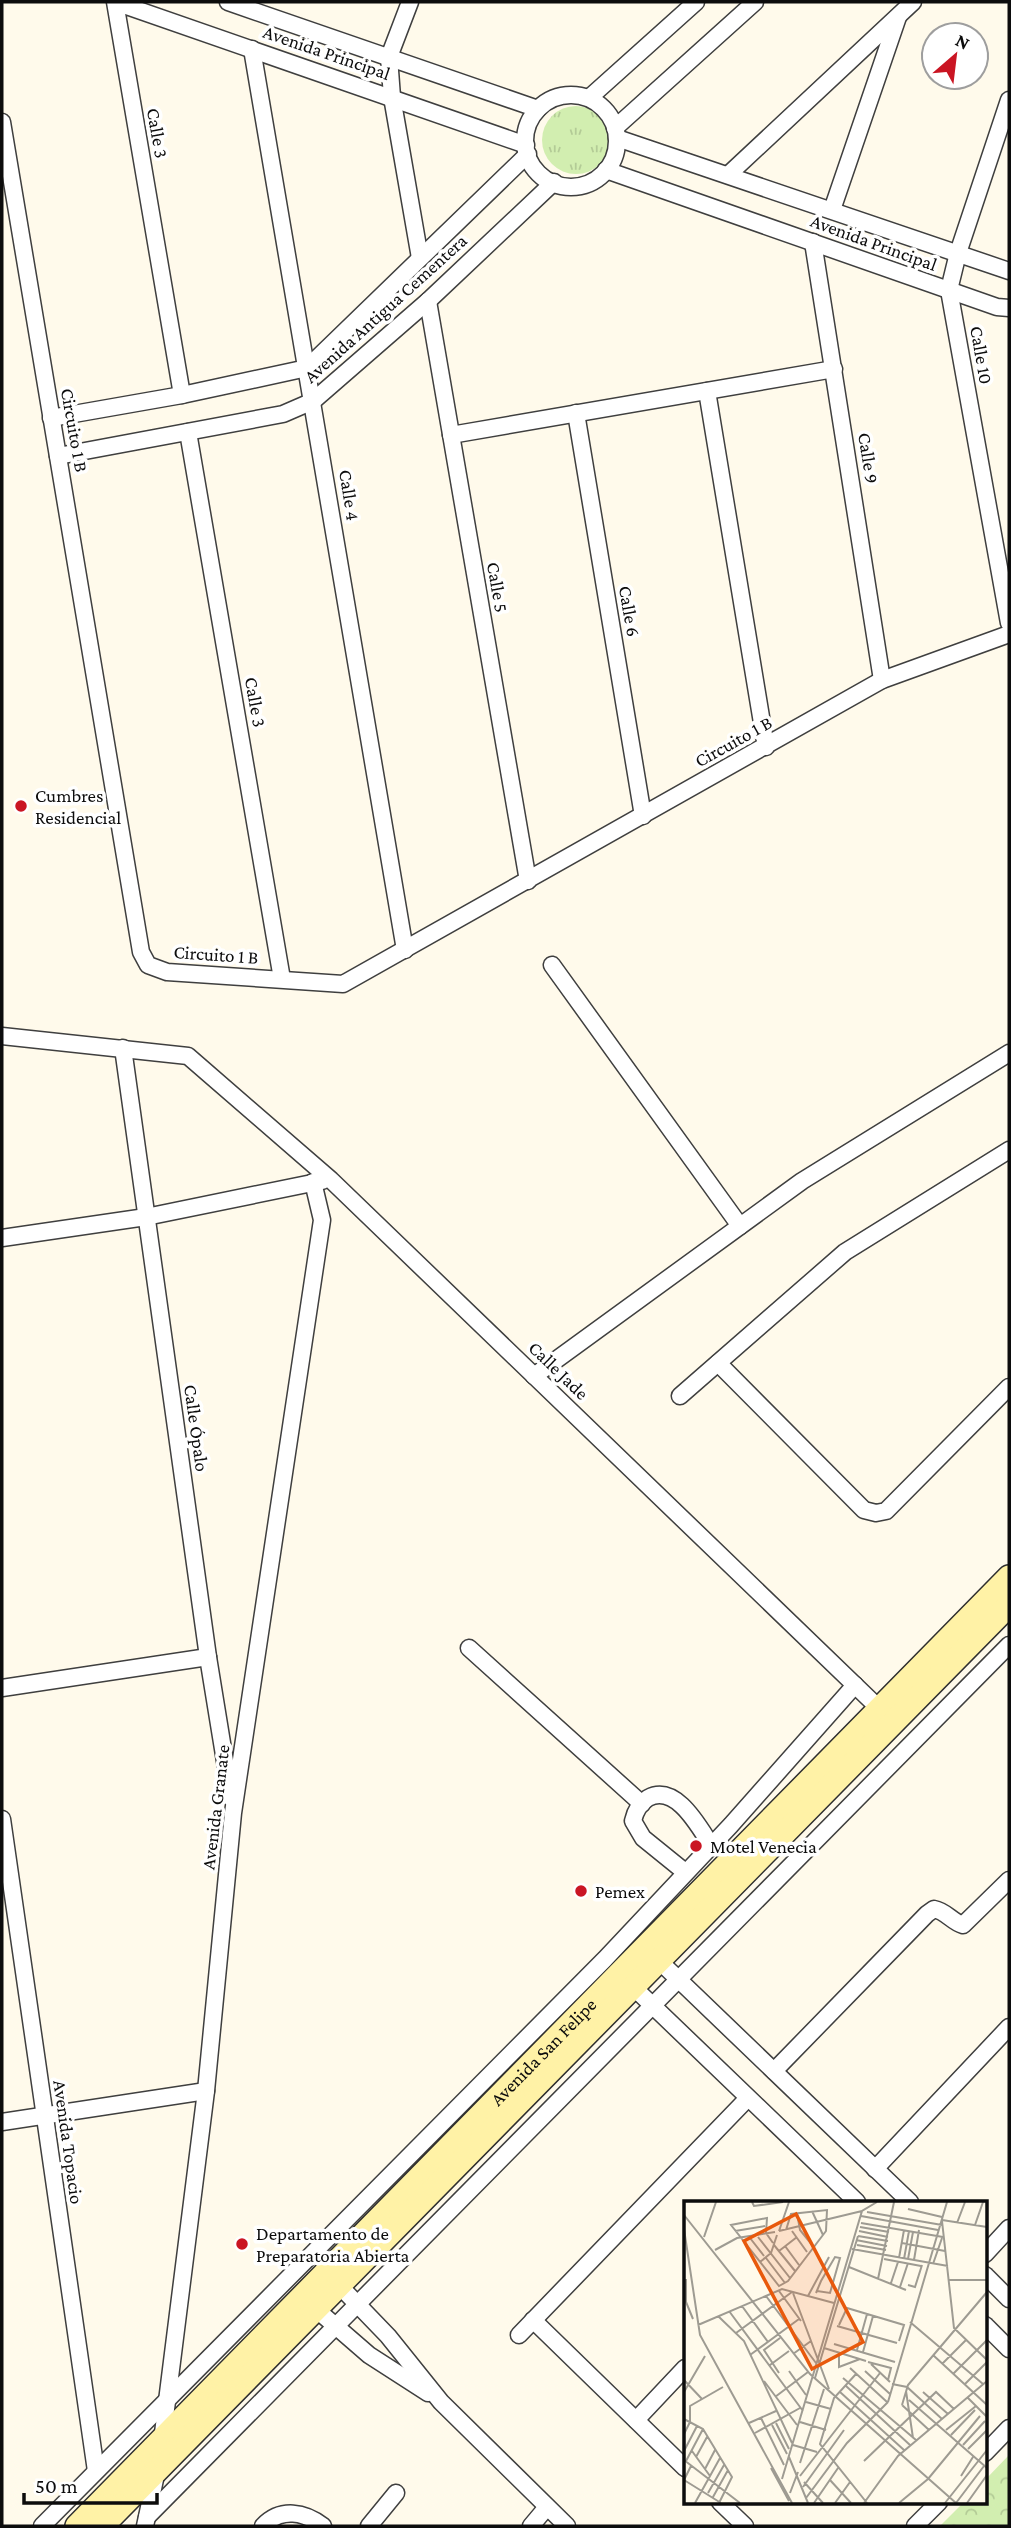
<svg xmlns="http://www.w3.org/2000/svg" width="1011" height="2528" viewBox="0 0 1011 2528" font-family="'Crimson Pro',serif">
<defs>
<pattern id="grass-tufts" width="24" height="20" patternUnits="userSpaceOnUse" patternTransform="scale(1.75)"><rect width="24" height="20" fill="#d2eeb0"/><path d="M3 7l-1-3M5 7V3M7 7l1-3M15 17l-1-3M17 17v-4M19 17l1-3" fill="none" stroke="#b3cb96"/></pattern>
<pattern id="park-crowns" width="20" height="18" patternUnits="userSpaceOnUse" patternTransform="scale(1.75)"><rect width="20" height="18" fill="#d2eeb0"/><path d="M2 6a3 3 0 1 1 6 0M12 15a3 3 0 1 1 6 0" fill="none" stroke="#b3cb96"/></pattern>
</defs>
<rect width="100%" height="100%" fill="#fffaeb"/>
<circle fill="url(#grass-tufts)" cx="576" cy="140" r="34"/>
<path fill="url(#park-crowns)" d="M 1009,2455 L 1009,2526 L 940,2526 L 964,2502 L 985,2502 L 985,2480 Z"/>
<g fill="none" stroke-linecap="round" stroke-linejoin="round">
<defs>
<g id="minor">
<path d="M 228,2 L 538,109"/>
<path d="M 410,2 L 389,57 L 392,97 L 420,258"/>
<path d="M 252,49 L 405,950"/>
<circle cx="571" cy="141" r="46"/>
<path d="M 589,98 L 696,2"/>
<path d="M 1009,100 L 958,253 L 949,290 L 1009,623"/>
<path d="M 2,122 L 141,952 L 148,965 L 167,972 L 343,984 L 882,680 L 1009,634"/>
<path d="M 615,128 L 755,2"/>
<path d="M 617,138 L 1009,271"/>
<path d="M 606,170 L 997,307 L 1009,308"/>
<path d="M 728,175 L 913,2"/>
<path d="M 832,210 L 898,17"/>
<path d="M 813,242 L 882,680"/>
<path d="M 428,301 L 528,881"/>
<path d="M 707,391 L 766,747"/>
<path d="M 182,395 L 115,2 L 526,145"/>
<path d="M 576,413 L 643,816"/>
<path d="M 51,418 L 182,395 L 307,368 L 528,154"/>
<path d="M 188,432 L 282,979"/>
<path d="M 451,435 L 834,369"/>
<path d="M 58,456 L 283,414 L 313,401 L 428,301 L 554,182"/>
<path d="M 552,965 L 740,1226"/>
<path d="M 2,1036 L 188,1056 L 331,1180 L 887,1716"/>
<path d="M 123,1048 L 208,1657 L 231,1798"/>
<path d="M 2,1238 L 146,1217 L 322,1181"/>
<path d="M 718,1363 L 864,1510 L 876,1513 L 886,1511 L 1009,1387"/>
<path d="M 534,1376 L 802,1181 L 1009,1053"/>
<path d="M 680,1396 L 845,1252 L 1009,1150"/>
<path d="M 469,1648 L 642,1804"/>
<path d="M 2,1688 L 208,1657"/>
<path d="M 2,1819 L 96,2471"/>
<path d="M 685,1872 L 643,1838 L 633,1821 C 635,1812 640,1803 648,1798 C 676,1783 699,1827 711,1845"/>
<path d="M 652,1954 L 910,2202"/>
<path d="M 627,1981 L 857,2202"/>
<path d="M 774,2071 L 927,1914 L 934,1909 C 946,1911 952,1922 963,1925 L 1009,1880"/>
<path d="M 2,2122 L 206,2091"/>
<path d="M 875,2169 L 1009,2027"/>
<path d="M 985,2254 L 1009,2228"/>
<path d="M 985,2275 L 1009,2299"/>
<path d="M 333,2279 L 388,2336 L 441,2402 L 567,2526"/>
<path d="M 309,2303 L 369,2355 L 428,2393"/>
<path d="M 533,2320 L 685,2468"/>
<path d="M 985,2325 L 1009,2349"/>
<path d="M 519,2335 L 748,2098"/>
<path d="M 636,2420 L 685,2368"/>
<path d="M 162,2441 L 206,2091 L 233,1813 L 322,1220 L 313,1182"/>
<path d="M 985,2453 L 1009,2428"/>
<path d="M 720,2502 L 745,2526"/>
<path d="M 147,2517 L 1009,1645"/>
<path d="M 42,2526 L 605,1959 L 731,1825 L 855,1685"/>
<path d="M 145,2526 L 157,2470"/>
<path d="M 263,2526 C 281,2507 305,2512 323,2526"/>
<path d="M 369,2526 L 396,2493"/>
<path d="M 531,2526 L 547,2507"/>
<path d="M 915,2526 L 939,2502"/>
</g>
<g id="secondary">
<path id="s1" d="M 77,2526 L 1009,1577"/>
<path d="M 102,2526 L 1009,1605"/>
</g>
</defs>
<use href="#minor" stroke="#3f3f3f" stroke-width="19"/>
<use href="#secondary" stroke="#2e2e2e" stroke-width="26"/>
<use href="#minor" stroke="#fff" stroke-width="16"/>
<use href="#secondary" stroke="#fff2a6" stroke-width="23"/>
</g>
<g fill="#ca1523" stroke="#fff" stroke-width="2.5">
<circle cx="21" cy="806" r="7"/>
<circle cx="696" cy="1846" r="7"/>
<circle cx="581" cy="1891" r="7"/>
<circle cx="242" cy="2244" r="7"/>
</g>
<g text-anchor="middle" stroke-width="7" stroke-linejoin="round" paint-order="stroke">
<g font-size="19" fill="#0c0c0c" stroke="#fff">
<text transform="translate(327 52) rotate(19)" y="7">Avenida Principal</text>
<text transform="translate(158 133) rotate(80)" y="7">Calle 3</text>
<text transform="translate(874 242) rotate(20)" y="7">Avenida Principal</text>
<text transform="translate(385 308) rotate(-42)" y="7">Avenida Antigua Cementera</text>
<text transform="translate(982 355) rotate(80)" y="7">Calle 10</text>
<text transform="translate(75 430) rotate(80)" y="7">Circuito 1 B</text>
<text transform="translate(869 458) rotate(81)" y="7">Calle 9</text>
<text transform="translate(350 495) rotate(81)" y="7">Calle 4</text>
<text transform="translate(498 587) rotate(80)" y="7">Calle 5</text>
<text transform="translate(630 611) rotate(80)" y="7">Calle 6</text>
<text transform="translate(256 702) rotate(80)" y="7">Calle 3</text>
<text transform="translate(733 741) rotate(-29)" y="7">Circuito 1 B</text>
<text transform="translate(216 954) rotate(4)" y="7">Circuito 1 B</text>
<text transform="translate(559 1370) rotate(44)" y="7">Calle Jade</text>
<text transform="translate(197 1428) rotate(82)" y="7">Calle Ópalo</text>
<text transform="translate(215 1807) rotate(-83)" y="7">Avenida Granate</text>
<text dy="7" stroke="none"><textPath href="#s1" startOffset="665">Avenida San Felipe</textPath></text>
<text transform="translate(69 2142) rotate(82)" y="7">Avenida Topacio</text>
</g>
<g font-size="19" fill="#0c0c0c" stroke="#fff" text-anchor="start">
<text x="35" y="802">Cumbres<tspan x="35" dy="22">Residencial</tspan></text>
<text x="710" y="1853">Motel Venecia</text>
<text x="595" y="1898">Pemex</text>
<text x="256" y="2240">Departamento de<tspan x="256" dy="22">Preparatoria Abierta</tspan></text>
</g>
</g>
<g transform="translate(684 2201)">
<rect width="303" height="303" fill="#fffaeb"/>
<path fill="none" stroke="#9e9b92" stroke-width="2" d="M 68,1 L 70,5 L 99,1M 224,8 L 258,16M 128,10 L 139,34M 183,11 L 258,24M 113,12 L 116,29 L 129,45M 0,14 L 126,173 L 272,302M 177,15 L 254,29M 258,19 L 303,26M 258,20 L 270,127 L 303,159M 177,22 L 259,36M 273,22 L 281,1M 291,24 L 299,1M 176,26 L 205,31M 0,28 L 16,134 L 108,302M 51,30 L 81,25M 95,30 L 178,10M 95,30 L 105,1M 108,30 L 123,51M 175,30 L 204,36M 174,35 L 204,40M 20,36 L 32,1M 74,36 L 106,77M 66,37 L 80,55M 172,39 L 203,45M 89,42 L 82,32 L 83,17 L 47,24 L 95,85 L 104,80 L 142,30 L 143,9 L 107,13 L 102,29M 218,42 L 261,50M 90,44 L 111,70M 173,44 L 202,49M 101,45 L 115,64M 168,48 L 264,65M 31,49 L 53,37 L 91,31M 95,50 L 113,36M 82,57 L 101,82M 215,57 L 220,29M 200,58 L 237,65M 220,58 L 225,30M 224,58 L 229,31M 230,59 L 235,29M 76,61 L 87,52 L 93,34M 249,63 L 258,37M 165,66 L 222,89M 2,78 L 2,101 L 9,118M 194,78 L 210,1M 265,79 L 303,79M 207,82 L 214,61M 224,84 L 231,86 L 238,64M 216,86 L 224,62M 95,90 L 117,120M 109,92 L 145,188M 132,92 L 137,80 L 151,56 L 156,57 L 146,92 L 133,90M 82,95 L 132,162M 124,95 L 145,56M 58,105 L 84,141M 45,110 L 119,210M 34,115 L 60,140 L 108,242M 226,121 L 299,183M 14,124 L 98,88 L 150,102M 155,124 L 163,107 L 220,124 L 215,140M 153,125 L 213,142M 52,132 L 108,91M 150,143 L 211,161M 140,147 L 182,160M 173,149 L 183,113M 179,151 L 189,115M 155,152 L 155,166 L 176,158M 109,153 L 127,140M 66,154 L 115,118M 249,154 L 303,204M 184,161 L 207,167 L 204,179M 187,163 L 206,181M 258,163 L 282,139M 86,164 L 105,150M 166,167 L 203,201M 105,170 L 122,194M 181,170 L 206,193M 95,172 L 80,149 L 96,137M 172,173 L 150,197 L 136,243 L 183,302M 269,173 L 303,139M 131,177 L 174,35M 159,177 L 232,239M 0,179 L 18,198M 80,180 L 113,224M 208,183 L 223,186 L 258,218M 280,184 L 303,161M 162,185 L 226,244M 222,190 L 229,237M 0,191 L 21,155M 156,191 L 220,249M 239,191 L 264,213M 91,196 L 124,171M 284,197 L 303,216M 225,199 L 303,267M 122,201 L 147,208M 204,201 L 263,1M 218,204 L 224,184 L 303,91M 218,204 L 245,229M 77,217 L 100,264M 0,218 L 19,228 L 48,276 L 35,302M 116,221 L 142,229M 65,222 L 92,210M 92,222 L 105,248M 88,224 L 103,253M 262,229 L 292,205M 71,232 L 116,207M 0,233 L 6,221 L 6,205 L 39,186M 267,234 L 291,209M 109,244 L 133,251M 279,244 L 301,220M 284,248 L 303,229M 0,250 L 13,225M 8,250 L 26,275M 12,256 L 23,236M 105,256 L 124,302M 0,259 L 56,302M 2,260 L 19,228M 180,260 L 252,191 L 270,208M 116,262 L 140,188M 7,265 L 0,279 L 37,302M 87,267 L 105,300M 21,268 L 31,249M 116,275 L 196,172M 277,275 L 289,256M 98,278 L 178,10 L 193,1M 146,279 L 167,302M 120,281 L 139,302M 119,286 L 160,229M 24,292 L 40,264M 106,292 L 114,271M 29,296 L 44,269M 122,297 L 163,242 L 204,201M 11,302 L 36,257M 130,302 L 154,267M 151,302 L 166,281M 180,302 L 214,255 L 303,180M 215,302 L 244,278 L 296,215M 261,302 L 303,249M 272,302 L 300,265M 283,302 L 303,274"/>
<path fill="#e8590c" fill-opacity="0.15" stroke="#e8590c" stroke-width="3.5" d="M 112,13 L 179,141 L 128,168 L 60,40 Z"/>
<rect width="303" height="303" fill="none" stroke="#0c0c0c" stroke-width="3.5"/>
</g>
<rect width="1011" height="2528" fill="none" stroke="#0c0c0c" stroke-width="7"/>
<g transform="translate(955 56) rotate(28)"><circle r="33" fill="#ffffff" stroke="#9e9e9e" stroke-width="2"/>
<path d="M0-5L12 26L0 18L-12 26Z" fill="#ca1523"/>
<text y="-10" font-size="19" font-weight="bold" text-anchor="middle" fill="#0c0c0c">N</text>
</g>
<path d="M24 2493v10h133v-10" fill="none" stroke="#0c0c0c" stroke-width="3.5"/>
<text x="35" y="2493" font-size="21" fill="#0c0c0c" stroke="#ffffff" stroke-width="5" paint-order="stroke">50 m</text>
</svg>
